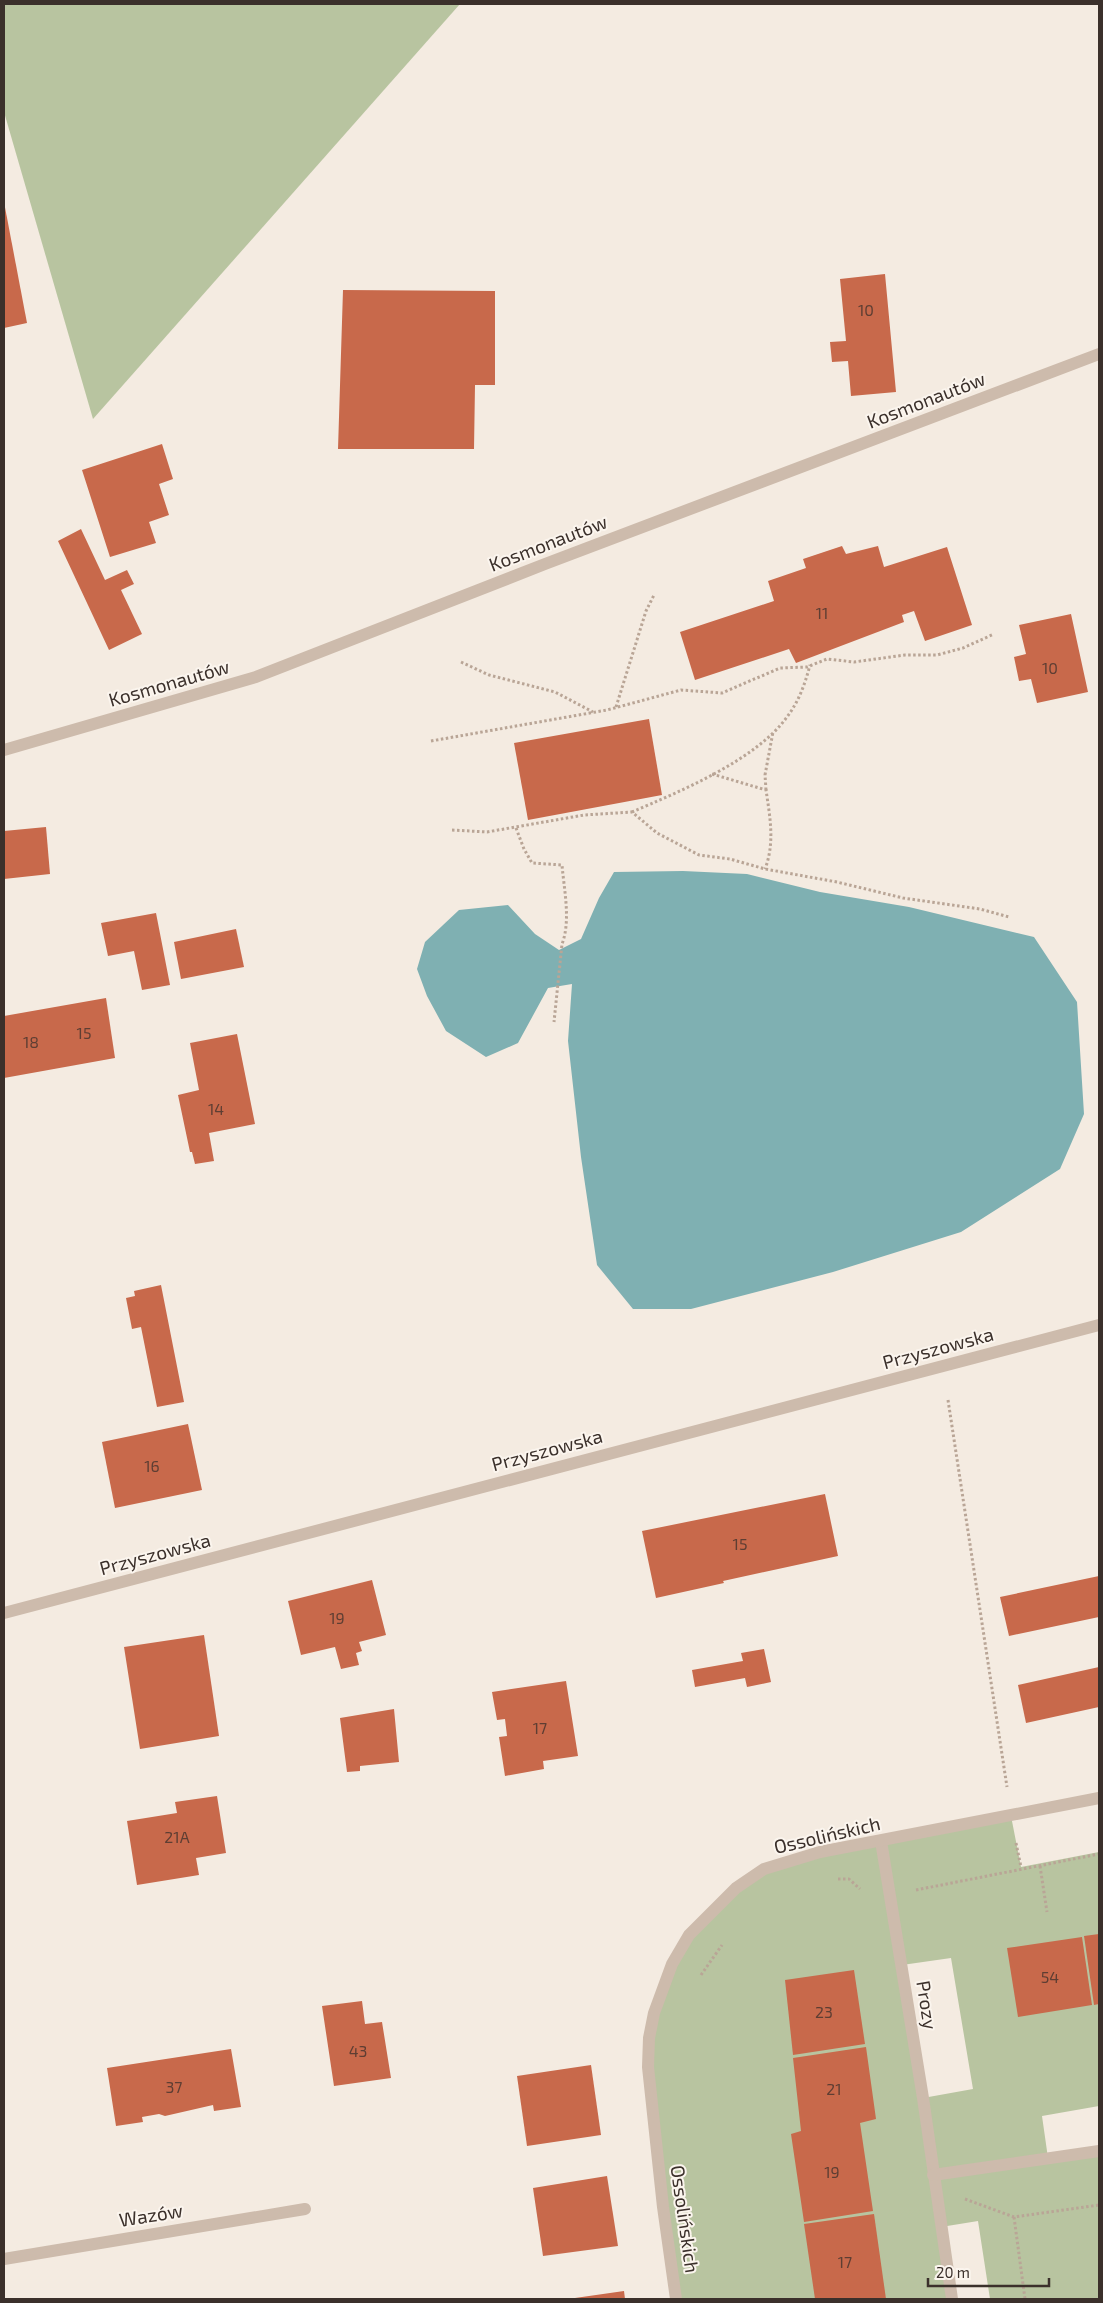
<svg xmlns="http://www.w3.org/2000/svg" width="1103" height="2303" viewBox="0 0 1103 2303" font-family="'Exo 2',sans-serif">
<rect width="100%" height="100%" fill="#f4ebe1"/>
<g fill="#b8c4a0">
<path d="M 4,4 L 460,4 L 93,419 L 4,112 Z"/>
<path d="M 1011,1816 L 1021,1867 L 1099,1852 L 1099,2106 L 1042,2116 L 1048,2158 L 1099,2150 L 1099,2299 L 990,2299 L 978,2221 L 941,2227 L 923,2098 L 973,2089 L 951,1958 L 902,1965 L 952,2299 L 676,2299 L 649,2038 L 689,1935 L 764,1869 Z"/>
</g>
<path fill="#7fb0b2" d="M 683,871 L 747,874 L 820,892 L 909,907 L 1034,937 L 1077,1002 L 1084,1114 L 1060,1169 L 961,1232 L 833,1272 L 691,1309 L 633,1309 L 597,1265 L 581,1157 L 568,1041 L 572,984 L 548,988 L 518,1043 L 486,1057 L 446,1031 L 427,996 L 417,969 L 425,942 L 459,910 L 508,905 L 535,934 L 559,950 L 581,939 L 599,898 L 614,872 Z"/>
<g fill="#c8694b">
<path d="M 4,202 L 27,323 L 4,328 Z"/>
<path d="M 885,274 L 896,392 L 851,396 L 848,361 L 832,362 L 830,342 L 846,341 L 840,279 Z"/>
<path d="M 343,290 L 495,291 L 495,385 L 475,385 L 474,449 L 338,449 Z"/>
<path d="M 162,444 L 173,479 L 159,484 L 169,515 L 149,522 L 156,543 L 110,557 L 82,470 Z"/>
<path d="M 81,529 L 105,580 L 127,570 L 134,584 L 121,590 L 142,634 L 109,650 L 58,541 Z"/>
<path d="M 842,546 L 846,554 L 878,546 L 884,567 L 947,547 L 972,625 L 925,641 L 914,611 L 902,615 L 904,622 L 796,663 L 789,649 L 695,680 L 680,632 L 774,601 L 768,581 L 806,568 L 803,559 Z"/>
<path d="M 1071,614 L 1088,692 L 1037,703 L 1031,679 L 1019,681 L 1014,657 L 1026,654 L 1019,625 Z"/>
<path d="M 649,719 L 662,795 L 528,820 L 514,743 Z"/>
<path d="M 46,827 L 50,874 L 4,879 L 4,831 Z"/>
<path d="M 156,913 L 170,985 L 142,990 L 134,951 L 108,956 L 101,923 Z"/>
<path d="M 236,929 L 244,967 L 181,979 L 174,942 Z"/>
<path d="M 106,998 L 115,1058 L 4,1078 L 4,1016 Z"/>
<path d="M 237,1034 L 255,1124 L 209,1133 L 214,1161 L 195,1164 L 192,1152 L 190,1152 L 178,1095 L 199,1090 L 190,1043 Z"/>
<path d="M 161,1285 L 184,1402 L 157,1407 L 141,1327 L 132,1329 L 126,1298 L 135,1296 L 134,1291 Z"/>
<path d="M 188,1424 L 202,1490 L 115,1508 L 102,1442 Z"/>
<path d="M 825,1494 L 838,1556 L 723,1581 L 724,1583 L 656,1598 L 642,1531 Z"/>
<path d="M 1099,1576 L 1099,1617 L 1009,1636 L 1000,1597 Z"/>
<path d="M 372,1580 L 386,1635 L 359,1642 L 362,1651 L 356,1653 L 359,1665 L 341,1669 L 335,1647 L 301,1655 L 288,1601 Z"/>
<path d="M 204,1635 L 219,1736 L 140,1749 L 124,1647 Z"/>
<path d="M 764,1649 L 771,1682 L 747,1687 L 745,1678 L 695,1687 L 692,1670 L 743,1661 L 741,1653 Z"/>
<path d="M 1099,1667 L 1099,1707 L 1026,1723 L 1018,1685 Z"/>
<path d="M 566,1681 L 578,1756 L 543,1761 L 544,1769 L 505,1776 L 499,1737 L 507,1736 L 505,1719 L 497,1720 L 492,1692 Z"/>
<path d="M 394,1709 L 399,1762 L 360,1766 L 360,1771 L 347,1772 L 340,1718 Z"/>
<path d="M 217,1796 L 226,1853 L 196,1858 L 199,1875 L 137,1885 L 127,1821 L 177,1813 L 175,1802 Z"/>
<path d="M 1099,1934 L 1099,2004 L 1094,2005 L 1084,1936 Z"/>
<path d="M 1082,1937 L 1092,2005 L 1018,2017 L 1007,1948 Z"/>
<path d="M 854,1970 L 865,2044 L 793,2055 L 785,1980 Z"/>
<path d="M 362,2001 L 365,2024 L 382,2022 L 391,2078 L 334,2086 L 322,2006 Z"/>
<path d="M 866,2047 L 876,2119 L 860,2123 L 873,2211 L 804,2222 L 791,2134 L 801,2131 L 793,2058 Z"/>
<path d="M 231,2049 L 241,2107 L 214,2111 L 213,2105 L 165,2116 L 159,2114 L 142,2117 L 143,2122 L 116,2126 L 107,2068 Z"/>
<path d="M 591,2065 L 601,2135 L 527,2146 L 517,2076 Z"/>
<path d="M 607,2176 L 618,2246 L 543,2256 L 533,2188 Z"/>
<path d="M 874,2214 L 886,2299 L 815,2299 L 804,2224 Z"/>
<path d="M 624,2291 L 625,2299 L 575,2299 L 575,2298 Z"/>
</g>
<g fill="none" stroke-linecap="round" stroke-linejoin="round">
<g stroke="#b9a596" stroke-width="3" stroke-dasharray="2.5 2.5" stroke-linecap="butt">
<path d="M 461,662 L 489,675 L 555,692 L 593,712"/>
<path d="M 616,707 L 646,611 L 654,595"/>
<path d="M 431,741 L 607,710 L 681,690 L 722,693 L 780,668 L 807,667 L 827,659 L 854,662 L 905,655 L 937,655 L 963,648 L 994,634"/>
<path d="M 712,774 L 766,790 C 770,817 775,843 765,869"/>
<path d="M 766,790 L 765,775 L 773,732"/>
<path d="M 632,812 C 681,791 756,760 787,717 C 799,701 805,684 810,665"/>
<path d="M 516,828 L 524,849 L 532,863 L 562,865 C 564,889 571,921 562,944 L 554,1022"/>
<path d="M 452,830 L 487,832 L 584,815 L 632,812 L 657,833 L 699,855 L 730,859 L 765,869 L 837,882 L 903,898 L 980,909 L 1009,917"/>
<path d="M 948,1400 L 1007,1787"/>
<path d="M 1016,1843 L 1021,1867"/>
<path d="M 1040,1866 L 1047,1912"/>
<path d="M 838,1879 L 849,1879 L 860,1889"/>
<path d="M 916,1890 L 1099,1854"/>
<path d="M 701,1975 L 722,1945"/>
<path d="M 965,2199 L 1014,2217 L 1099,2205"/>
<path d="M 1014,2217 L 1025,2299"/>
</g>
<g stroke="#cdbbac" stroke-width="12">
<path d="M 4,750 L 256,677 L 545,564 L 1099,354"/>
<path d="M 4,1613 L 1099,1325"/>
<path d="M 881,1841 L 923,2098 L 952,2299"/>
<path d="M 933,2175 L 1099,2151"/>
<path d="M 4,2259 L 305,2209"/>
<path d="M 676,2299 L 663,2207 L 648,2067 L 649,2038 L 654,2013 L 672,1964 L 689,1935 L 736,1888 L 764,1869 L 820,1852 L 1099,1798"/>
</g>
</g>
<g text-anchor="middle" stroke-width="4" stroke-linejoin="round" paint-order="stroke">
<g font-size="16" fill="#5e3e33">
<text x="866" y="316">10</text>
<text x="822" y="619">11</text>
<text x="1050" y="674">10</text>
<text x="84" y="1039">15</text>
<text x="31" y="1048">18</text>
<text x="216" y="1115">14</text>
<text x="152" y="1472">16</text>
<text x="740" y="1550">15</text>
<text x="337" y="1624">19</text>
<text x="540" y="1734">17</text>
<text x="177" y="1843">21A</text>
<text x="1050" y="1983">54</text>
<text x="824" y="2018">23</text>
<text x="358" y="2057">43</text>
<text x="174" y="2093">37</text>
<text x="834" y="2095">21</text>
<text x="832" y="2178">19</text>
<text x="845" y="2268">17</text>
</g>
<g font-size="19" fill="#3b302b" stroke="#fbf5ee">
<text transform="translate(926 400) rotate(-21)" y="7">Kosmonautów</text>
<text transform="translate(548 543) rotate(-21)" y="7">Kosmonautów</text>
<text transform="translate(169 683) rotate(-16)" y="7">Kosmonautów</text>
<text transform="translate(938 1348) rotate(-15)" y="7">Przyszowska</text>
<text transform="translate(547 1450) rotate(-15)" y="7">Przyszowska</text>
<text transform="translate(155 1554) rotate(-15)" y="7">Przyszowska</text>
<text transform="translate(827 1835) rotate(-13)" y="7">Ossolińskich</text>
<text transform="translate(927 2005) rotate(81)" y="7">Prozy</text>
<text transform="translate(151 2215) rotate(-9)" y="7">Wazów</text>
<text transform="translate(685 2219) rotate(82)" y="7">Ossolińskich</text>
</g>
</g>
<rect width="1103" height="2303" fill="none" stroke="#3b302b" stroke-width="10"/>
<path d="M928 2278v8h121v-8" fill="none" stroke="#3b302b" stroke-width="2.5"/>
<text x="936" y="2278" font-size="15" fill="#3b302b" stroke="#fbf5ee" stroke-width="4" paint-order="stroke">20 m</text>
</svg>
